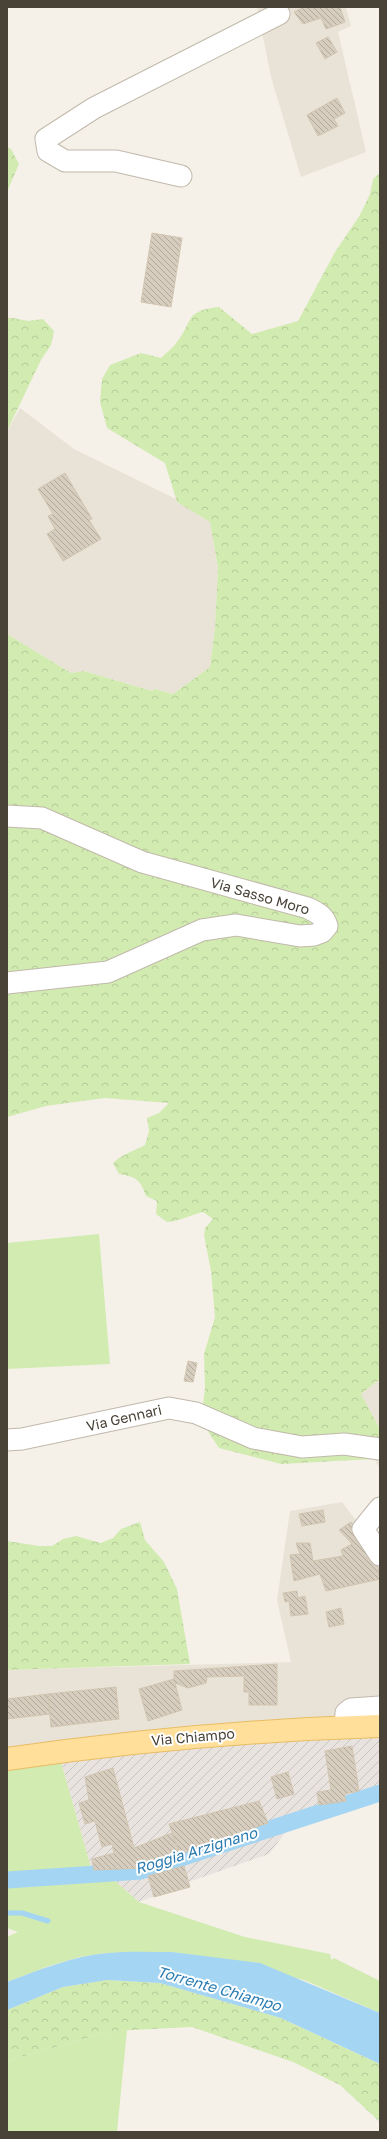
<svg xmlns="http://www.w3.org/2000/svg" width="387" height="2139" viewBox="0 0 387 2139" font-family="'Golos Text',sans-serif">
<defs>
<pattern id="industrial-furrows" width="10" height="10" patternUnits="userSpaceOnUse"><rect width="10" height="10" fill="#e8e3de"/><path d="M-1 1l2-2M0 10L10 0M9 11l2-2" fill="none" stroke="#c8c4bf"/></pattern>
<pattern id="forest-crowns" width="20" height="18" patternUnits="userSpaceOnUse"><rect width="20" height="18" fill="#d2ebb1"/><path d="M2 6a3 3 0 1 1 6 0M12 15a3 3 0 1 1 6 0" fill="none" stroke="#b6cb99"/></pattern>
<pattern id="building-back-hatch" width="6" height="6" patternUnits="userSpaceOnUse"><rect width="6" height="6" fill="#d7cdbe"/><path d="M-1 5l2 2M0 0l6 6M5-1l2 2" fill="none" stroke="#b0a89b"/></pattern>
</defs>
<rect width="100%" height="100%" fill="#f5f1e9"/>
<g fill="#e9e3d7">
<path d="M 257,7 L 346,7 L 351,26 L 338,32 L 366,152 L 301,177 L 271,77 Z"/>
<path d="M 20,408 L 74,449 L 176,499 L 177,502 L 210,522 L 218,568 L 215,627 L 210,667 L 173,694 L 155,689 L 152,691 L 84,671 L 71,673 L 7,634 L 7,431 Z"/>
<path d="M 380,1379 L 380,1468 L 374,1459 L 380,1429 L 361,1394 Z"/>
<path d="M 342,1502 L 380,1552 L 380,1732 L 7,1755 L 7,1670 L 291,1662 L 277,1600 L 290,1511 Z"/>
</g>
<path fill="url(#industrial-furrows)" d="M 380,1732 L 380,1789 L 298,1816 L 269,1854 L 177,1886 L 174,1889 L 139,1902 L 107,1874 L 92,1871 L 57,1748 Z"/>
<g fill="#d2ebb1">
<path d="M 99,1234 L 110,1364 L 7,1369 L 7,1243 Z"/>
<path d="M 57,1748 L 92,1871 L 107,1874 L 139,1902 L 245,1937 L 330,1954 L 331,1960 L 334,1958 L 380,1981 L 380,2013 L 304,1980 L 206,1957 L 172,1952 L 107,1953 L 80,1957 L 49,1966 L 7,1982 L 7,1937 L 18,1932 L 7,1928 L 7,1755 Z"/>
<path d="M 127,2030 L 117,2132 L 7,2132 L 7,2061 L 112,2031 Z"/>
</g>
<g fill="url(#forest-crowns)">
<path d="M 7,147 L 11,149 L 19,164 L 7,192 Z"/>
<path d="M 380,173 L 380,1379 L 361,1394 L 380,1429 L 374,1459 L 281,1464 L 219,1448 L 201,1421 L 205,1388 L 204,1354 L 215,1317 L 211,1271 L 204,1235 L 205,1228 L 213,1219 L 203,1212 C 190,1215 180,1221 167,1222 L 156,1214 L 157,1201 L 146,1196 C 140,1179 136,1177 119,1174 L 113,1163 C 122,1154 134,1151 145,1145 L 149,1131 L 147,1118 L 159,1113 L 169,1103 L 105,1098 L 46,1106 L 7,1117 L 7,634 L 71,673 L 84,671 L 152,691 L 155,689 L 173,694 L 210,667 L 215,627 L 218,568 L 210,522 L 177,502 L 165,463 L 107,428 L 100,402 L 102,379 L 110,365 L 141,353 L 161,358 C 166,353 173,348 177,342 C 194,320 184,311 219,307 L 252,334 L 298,321 L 335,252 L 360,215 L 370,194 L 373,179 Z"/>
<path d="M 7,318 L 13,318 L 28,321 L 43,319 L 54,331 L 51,345 L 41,360 L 7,431 Z"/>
<path d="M 140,1522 L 145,1540 L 164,1562 L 177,1589 L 190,1664 L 7,1670 L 7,1541 L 39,1546 L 52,1546 L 63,1539 L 76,1536 L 101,1543 L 113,1538 L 121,1529 Z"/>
<path d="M 107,1980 L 160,1983 L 281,2018 L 380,2064 L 380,2122 L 340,2085 L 293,2062 L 192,2027 L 112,2031 L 7,2061 L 7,2010 L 63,1987 Z"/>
</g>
<path fill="#a4d5f3" d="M 172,1952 L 260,1963 L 380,2013 L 380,2064 L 281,2018 L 160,1983 L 107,1980 L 63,1987 L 7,2010 L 7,1982 C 39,1970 73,1956 108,1953 C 129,1951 151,1952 172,1952 Z"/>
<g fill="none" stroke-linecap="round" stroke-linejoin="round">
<path stroke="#a4d5f3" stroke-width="5" d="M 7,1913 L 22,1913 L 48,1921"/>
<path stroke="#a4d5f3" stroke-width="17" d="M 7,1880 L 141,1871 L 380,1793"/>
</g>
<g fill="url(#building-back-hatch)" stroke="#d2c5b1">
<path d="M 304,7 L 340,7 L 345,22 L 326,29 L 321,18 L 303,24 L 294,12 Z"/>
<path d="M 328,37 L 337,52 L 325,59 L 316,43 Z"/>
<path d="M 337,98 L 345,113 L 334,119 L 338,126 L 318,136 L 307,115 Z"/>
<path d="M 152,233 L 182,238 L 171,307 L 141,302 Z"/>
<path d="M 65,473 L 92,519 L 89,520 L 101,539 L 63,561 L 47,534 L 55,529 L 48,516 L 53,514 L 38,489 Z"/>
<path d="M 188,1361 L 197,1363 L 193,1382 L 184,1381 Z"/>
<path d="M 323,1510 L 325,1522 L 302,1526 L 299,1514 Z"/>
<path d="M 351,1522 L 376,1556 L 380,1579 L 326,1591 L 320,1574 L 294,1581 L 290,1555 L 300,1554 L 296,1543 L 310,1543 L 313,1561 L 343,1556 L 341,1550 L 352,1544 L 339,1530 Z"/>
<path d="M 297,1591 L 298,1598 L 305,1596 L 308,1614 L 291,1616 L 289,1601 L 285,1602 L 283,1593 Z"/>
<path d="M 341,1608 L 344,1624 L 329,1627 L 326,1612 Z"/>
<path d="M 277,1664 L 277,1705 L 249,1705 L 249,1692 L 244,1692 L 244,1676 L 207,1677 L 206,1683 L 188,1688 L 175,1683 L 182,1710 L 148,1721 L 139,1689 L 174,1679 L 174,1671 Z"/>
<path d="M 116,1687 L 119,1719 L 51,1727 L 48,1694 Z"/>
<path d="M 48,1694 L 50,1714 L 7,1719 L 7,1699 Z"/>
<path d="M 352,1746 L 359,1791 L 344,1794 L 346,1801 L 319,1805 L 317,1792 L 331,1790 L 325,1751 Z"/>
<path d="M 113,1768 L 134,1848 L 172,1833 L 180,1854 L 144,1868 L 94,1870 L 92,1859 L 114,1853 L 112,1844 L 102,1847 L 95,1821 L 85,1824 L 79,1803 L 89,1800 L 85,1777 Z"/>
<path d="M 288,1772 L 294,1794 L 277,1799 L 271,1777 Z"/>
<path d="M 259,1801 L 268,1823 L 180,1854 L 169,1824 Z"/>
<path d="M 184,1866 L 190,1887 L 154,1897 L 148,1876 Z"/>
</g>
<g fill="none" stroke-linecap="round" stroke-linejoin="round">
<defs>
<g id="minor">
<path d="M 181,176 L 116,161 L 65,161 L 48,151 L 46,139 L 94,108 L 279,14"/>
<path d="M 7,816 L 42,818 L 142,862 L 308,908 C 317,913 324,915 327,926 L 322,932 L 314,935 L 300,936 L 236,925 L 202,930 L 108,972 L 7,983"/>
<path d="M 7,1440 L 22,1439 L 169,1408 L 196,1413 L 253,1438 L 302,1447 L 344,1444 L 380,1449"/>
<path d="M 380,1508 L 363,1529 L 380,1555"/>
<path d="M 345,1727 L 346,1713 L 351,1709 L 380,1707"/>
</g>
<path id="major" d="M 7,1759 C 131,1741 255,1730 380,1726"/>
</defs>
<use href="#minor" stroke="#c1b9ab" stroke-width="23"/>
<use href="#major" stroke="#e8bd64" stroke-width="24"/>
<use href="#minor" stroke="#fff" stroke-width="21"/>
<use href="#major" stroke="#ffdf99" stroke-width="22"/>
</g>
<g text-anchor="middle" stroke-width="4" stroke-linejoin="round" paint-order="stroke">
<g font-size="14" fill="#494237" stroke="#fff">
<text transform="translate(260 896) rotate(16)" y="5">Via Sasso Moro</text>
<text transform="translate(124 1418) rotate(-13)" y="5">Via Gennari</text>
<text transform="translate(193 1737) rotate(-5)" y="5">Via Chiampo</text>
</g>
<g font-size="15" font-style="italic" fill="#2a7cb2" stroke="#fff">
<text transform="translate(196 1851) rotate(-17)" y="5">Roggia Arzignano</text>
<text transform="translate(219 1989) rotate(16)" y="5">Torrente Chiampo</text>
</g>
</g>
<rect width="387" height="2139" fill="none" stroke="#494237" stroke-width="16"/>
</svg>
